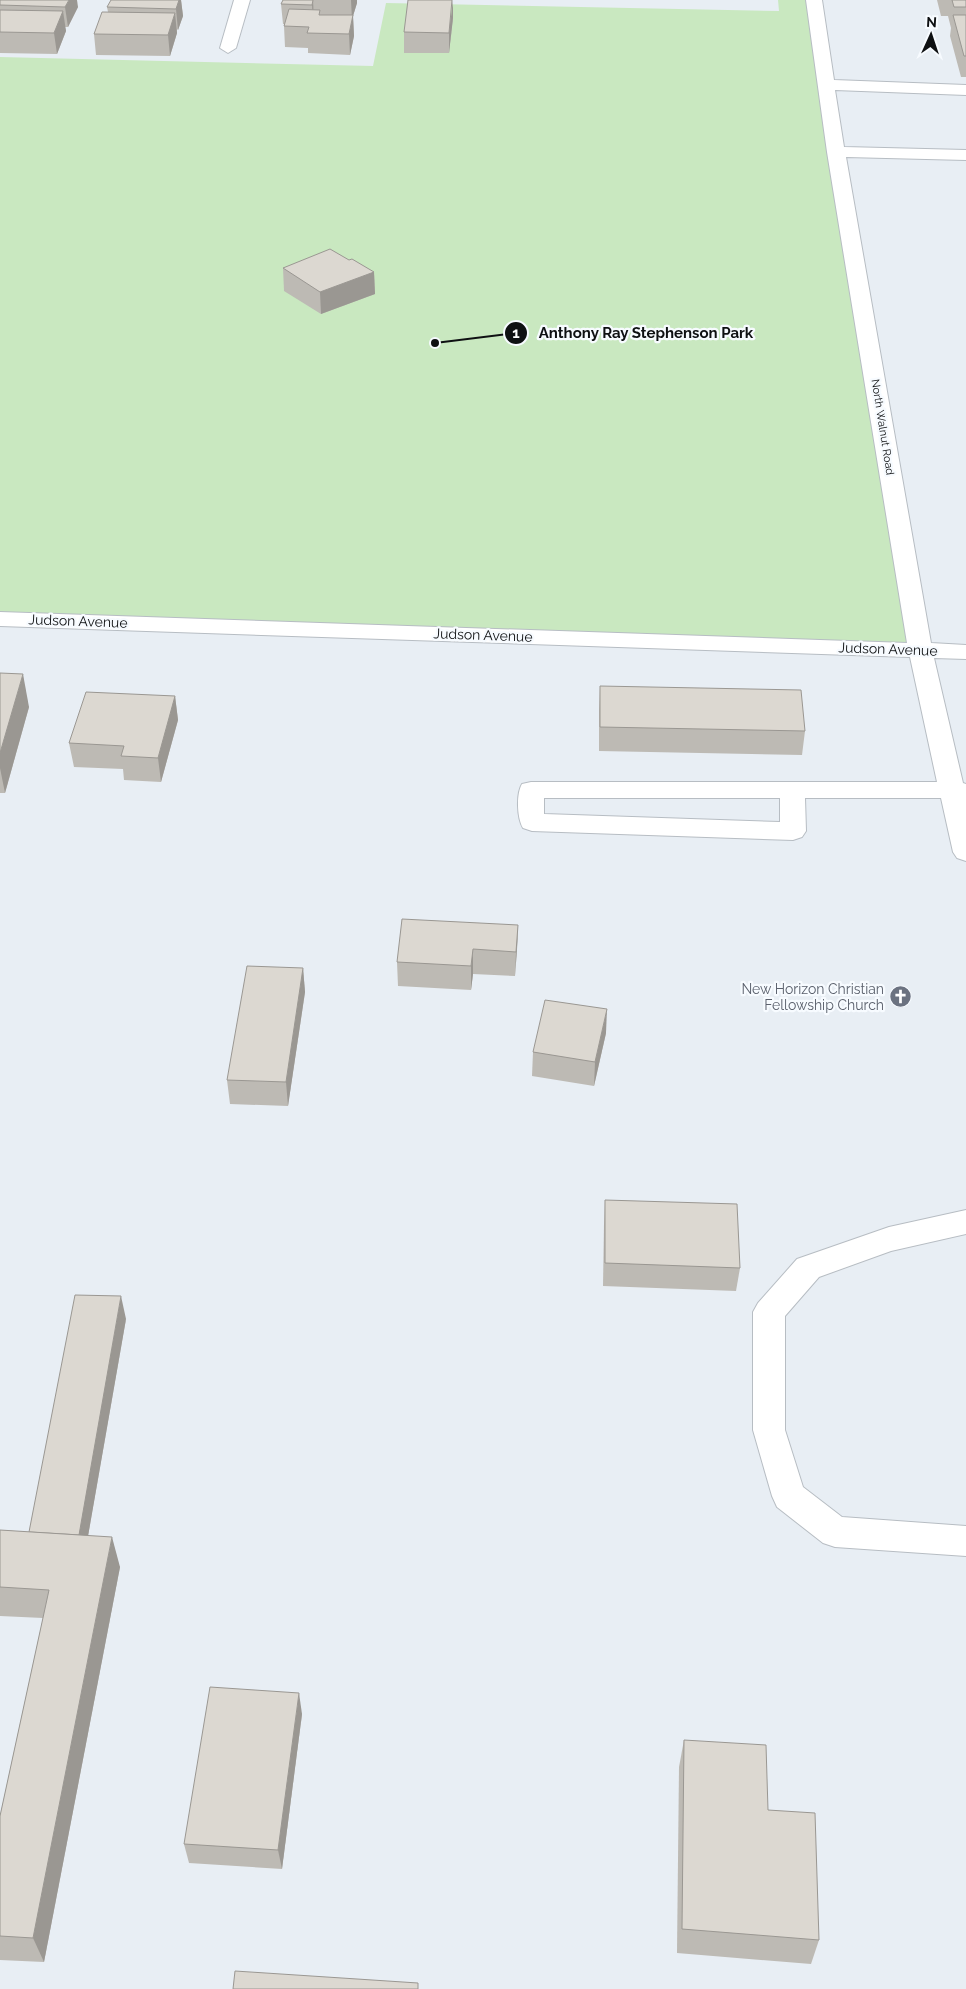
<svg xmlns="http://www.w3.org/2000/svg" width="966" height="1989" viewBox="0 0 966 1989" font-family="Raleway,sans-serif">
<rect width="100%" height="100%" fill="#e8eef4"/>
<path fill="#c9e8c0" d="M 778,0 L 814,0 L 920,650 L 0,620 L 0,57 L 373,66 L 386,3 L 779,11 Z"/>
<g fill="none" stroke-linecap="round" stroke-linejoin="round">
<defs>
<g id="minor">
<path d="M 234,0 L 250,0 L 236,48 L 228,53 L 220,48 Z"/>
<path d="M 806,0 L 822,0 L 834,80 L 966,85 L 966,95 L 835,90 L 844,147 L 966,150 L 966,160 L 846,157 L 931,643 L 966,645 L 966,659 L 934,658 L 963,783 L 966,784 L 966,861 L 957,858 L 953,852 L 941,798 L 805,798 L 806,831 L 802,837 L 793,840 L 532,831 L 523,828 C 517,818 516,794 522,784 L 531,782 L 937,782 L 910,657 L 0,626 L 0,612 L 907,643 L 827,152 ZM 544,798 L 780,798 L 780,822 L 544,814 Z"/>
<path d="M 966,1210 L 966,1234 L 891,1251 L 819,1277 L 785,1316 L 785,1430 L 803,1487 L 842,1517 L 966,1526 L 966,1556 L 835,1547 L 823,1543 L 777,1507 L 772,1496 L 753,1430 L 753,1312 L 758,1303 L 797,1259 L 889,1227 Z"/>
</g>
</defs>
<use href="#minor" stroke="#b7bdc3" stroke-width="2"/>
<use href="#minor" fill="#fff" fill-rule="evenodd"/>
</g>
<g fill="#bdbab4">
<path d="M 0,0 L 78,7 L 68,27 L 65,27 L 66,31 L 57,54 L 0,53 Z"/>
<path d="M 181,0 L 183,16 L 178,30 L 177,29 L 177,33 L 170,56 L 96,55 L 94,34 L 108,12 L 107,7 Z"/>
<path d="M 283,0 L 357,0 L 357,3 L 353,16 L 354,36 L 350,55 L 308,53 L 308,48 L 285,47 L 284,26 L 284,24 L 283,24 L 281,4 Z"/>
<path d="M 937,0 L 966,0 L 966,77 L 961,77 L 950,36 L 951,28 L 948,16 L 941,16 Z"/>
<path d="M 453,18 L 449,53 L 404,53 L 404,32 Z"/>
<path d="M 349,260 L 374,272 L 375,294 L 321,314 L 284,291 L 283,268 Z"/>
<path d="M 0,673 L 29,707 L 5,793 L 0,793 Z"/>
<path d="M 600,686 L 805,731 L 802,755 L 599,751 L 599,710 Z"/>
<path d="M 175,696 L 178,720 L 161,782 L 124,780 L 123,769 L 74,767 L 69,743 Z"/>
<path d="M 518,925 L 517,949 L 515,976 L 473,974 L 471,990 L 398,986 L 397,962 Z"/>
<path d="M 303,968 L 305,992 L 288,1106 L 230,1104 L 227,1080 Z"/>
<path d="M 606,1033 L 594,1086 L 532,1076 L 533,1052 Z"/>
<path d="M 605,1200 L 740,1268 L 736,1291 L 603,1286 L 604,1224 Z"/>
<path d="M 126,1319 L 88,1536 L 120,1567 L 44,1962 L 0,1960 L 0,1816 L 43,1618 L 0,1616 L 0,1530 L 29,1532 Z"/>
<path d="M 302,1714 L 282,1869 L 189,1863 L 184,1844 Z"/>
<path d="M 684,1740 L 768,1810 L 819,1940 L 811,1964 L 677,1953 L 679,1767 Z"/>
</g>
<g fill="#9a9792">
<path d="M 69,0 L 77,0 L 78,7 L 68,27 L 65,7 Z"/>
<path d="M 179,0 L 181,0 L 183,16 L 178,30 L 176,9 Z"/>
<path d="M 313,0 L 314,20 L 313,25 L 312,5 Z"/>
<path d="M 351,0 L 357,0 L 357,3 L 353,16 L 354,36 L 350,55 L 349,34 L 352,20 Z"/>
<path d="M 453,0 L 453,18 L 449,53 L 449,33 Z"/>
<path d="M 63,11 L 66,31 L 57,54 L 54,33 Z"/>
<path d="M 175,13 L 177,33 L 170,56 L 168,35 Z"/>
<path d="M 374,272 L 375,294 L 321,314 L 320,292 Z"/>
<path d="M 23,674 L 29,707 L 5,793 L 0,768 L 0,753 Z"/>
<path d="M 175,696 L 178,720 L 161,782 L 158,758 Z"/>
<path d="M 518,925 L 517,949 L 515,976 L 516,952 Z"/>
<path d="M 473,949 L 473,974 L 471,990 L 471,966 Z"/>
<path d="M 303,968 L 305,992 L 288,1106 L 286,1082 Z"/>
<path d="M 607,1009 L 606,1033 L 594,1086 L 595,1062 Z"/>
<path d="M 121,1296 L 126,1319 L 84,1559 L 78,1537 Z"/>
<path d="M 112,1537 L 120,1567 L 44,1962 L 33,1938 Z"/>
<path d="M 299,1693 L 302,1714 L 282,1869 L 278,1850 Z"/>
</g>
<g fill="#dcd8d1" stroke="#9a9792">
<path d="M 0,0 L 69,0 L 65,7 L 0,5 Z"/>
<path d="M 111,0 L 179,0 L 176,9 L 107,7 Z"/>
<path d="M 283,0 L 313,0 L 312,5 L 281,4 Z"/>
<path d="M 408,0 L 452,0 L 449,33 L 404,32 Z"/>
<path d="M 952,0 L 966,0 L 966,7 L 954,7 Z"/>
<path d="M 289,9 L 320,10 L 319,15 L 353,15 L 349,34 L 307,33 L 309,27 L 284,26 Z"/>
<path d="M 0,10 L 63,11 L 54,33 L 0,32 Z"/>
<path d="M 102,12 L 175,13 L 168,35 L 94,34 Z"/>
<path d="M 953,15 L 966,15 L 966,56 L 964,56 Z"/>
<path d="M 330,249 L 349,260 L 352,259 L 374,272 L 320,292 L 283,268 Z"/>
<path d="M 0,673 L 23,674 L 0,753 Z"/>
<path d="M 600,686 L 801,690 L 805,731 L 600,727 Z"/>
<path d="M 86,692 L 175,696 L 158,758 L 121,756 L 124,746 L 69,743 Z"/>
<path d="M 402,919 L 518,925 L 516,952 L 473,949 L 471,966 L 397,962 Z"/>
<path d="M 247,966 L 303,968 L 286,1082 L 227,1080 Z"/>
<path d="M 545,1000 L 607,1009 L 595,1062 L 533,1052 Z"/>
<path d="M 605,1200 L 737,1204 L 740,1268 L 605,1263 Z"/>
<path d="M 75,1295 L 121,1296 L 79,1535 L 29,1532 Z"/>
<path d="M 0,1530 L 112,1537 L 33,1938 L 0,1936 L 0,1816 L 49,1590 L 0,1587 Z"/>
<path d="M 210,1687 L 299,1693 L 278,1850 L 184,1844 Z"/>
<path d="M 684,1740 L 766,1745 L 768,1810 L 815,1813 L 819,1940 L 682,1929 Z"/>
<path d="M 235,1971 L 418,1983 L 418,1989 L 233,1989 Z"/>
</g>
<defs>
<symbol id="church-disc" viewBox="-11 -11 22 22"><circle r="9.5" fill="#6b7280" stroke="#f7fbff"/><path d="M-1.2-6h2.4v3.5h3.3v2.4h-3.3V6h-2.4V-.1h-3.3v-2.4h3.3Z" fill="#fff"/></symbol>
</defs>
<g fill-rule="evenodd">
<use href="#church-disc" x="888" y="984" width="25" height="25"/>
</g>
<g text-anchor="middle" stroke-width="4.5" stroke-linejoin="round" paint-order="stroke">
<g font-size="11" fill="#0e1012" stroke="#f7fbff">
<text transform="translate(883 427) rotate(81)" y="4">North Walnut Road</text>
</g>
<g font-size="14" fill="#0e1012" stroke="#f7fbff">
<text transform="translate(78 621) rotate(2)" y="5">Judson Avenue</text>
<text transform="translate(483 635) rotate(2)" y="5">Judson Avenue</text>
<text transform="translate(888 649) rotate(2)" y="5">Judson Avenue</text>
</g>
<g font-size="14" fill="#5b616d" stroke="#f7fbff" text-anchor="end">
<text x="884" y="994">New Horizon Christian<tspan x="884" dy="16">Fellowship Church</tspan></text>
</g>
</g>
<path fill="none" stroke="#0e1012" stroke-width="2" d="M435 343L516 333"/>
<g fill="#0e1012" stroke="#f7fbff" stroke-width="2">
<circle cx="435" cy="343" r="5"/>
<circle cx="516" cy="333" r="12"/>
</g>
<g font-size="15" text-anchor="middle" font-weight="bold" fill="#fff">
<text x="516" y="338">1</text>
</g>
<g font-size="15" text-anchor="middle" font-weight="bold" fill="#0e1012" stroke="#f7fbff" stroke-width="4.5" stroke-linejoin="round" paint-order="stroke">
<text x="646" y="338">Anthony Ray Stephenson Park</text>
</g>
<g transform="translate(931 35) rotate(3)" stroke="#f7fbff" stroke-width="4" paint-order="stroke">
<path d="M0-4L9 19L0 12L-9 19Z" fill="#0e1012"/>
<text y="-8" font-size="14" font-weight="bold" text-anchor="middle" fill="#0e1012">N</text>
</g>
</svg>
